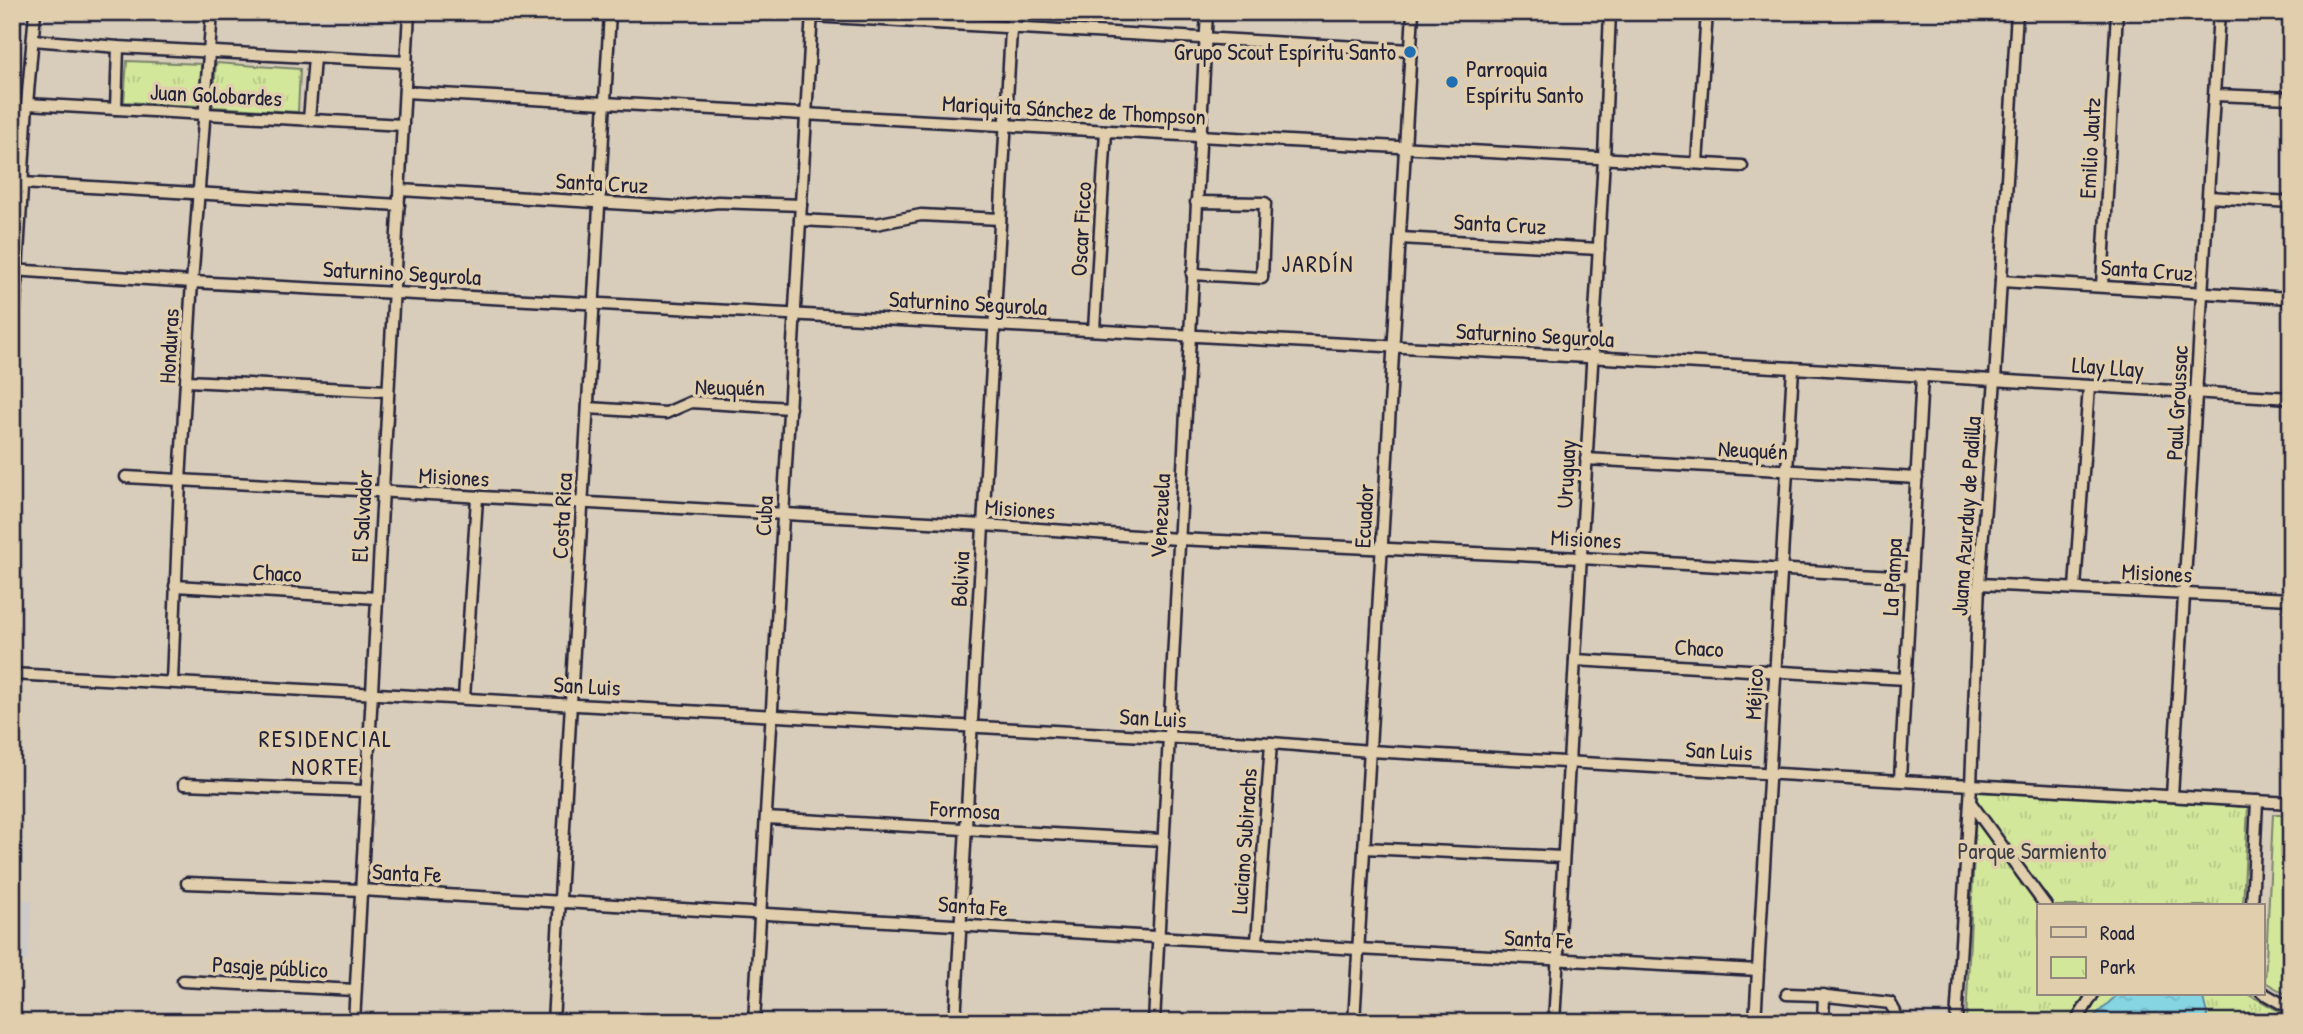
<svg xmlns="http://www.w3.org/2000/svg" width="2303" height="1034" viewBox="0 0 2303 1034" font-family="'Patrick Hand',sans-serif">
<defs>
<pattern id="park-tufts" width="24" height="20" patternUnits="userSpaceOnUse" patternTransform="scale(1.75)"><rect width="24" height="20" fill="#d3e79b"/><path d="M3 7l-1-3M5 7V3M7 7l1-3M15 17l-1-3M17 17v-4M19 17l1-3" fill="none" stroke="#b5c686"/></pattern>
<pattern id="water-ripples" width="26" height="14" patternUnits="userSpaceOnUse" patternTransform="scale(1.75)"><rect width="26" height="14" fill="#85d5e2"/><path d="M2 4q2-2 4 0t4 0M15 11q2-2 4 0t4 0" fill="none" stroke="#73b7c3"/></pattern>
</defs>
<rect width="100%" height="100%" fill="#d8ccba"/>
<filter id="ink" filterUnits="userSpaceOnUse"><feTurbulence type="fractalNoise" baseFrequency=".0143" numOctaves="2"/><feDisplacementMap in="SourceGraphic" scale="14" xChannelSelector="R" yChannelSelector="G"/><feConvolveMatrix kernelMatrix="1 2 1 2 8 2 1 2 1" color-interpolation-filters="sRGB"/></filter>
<g filter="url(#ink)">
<path fill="#cdcacb" d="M 12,900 L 32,901 L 28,961 L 12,960 Z"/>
<g fill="url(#park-tufts)" stroke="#7a846b" stroke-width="2">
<path d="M 127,61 L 201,64 L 200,106 L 124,102 Z"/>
<path d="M 216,63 L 300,69 L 298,112 L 213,107 Z"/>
<path d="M 1977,792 L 2248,807 L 2243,906 L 2039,906 L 2039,994 L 2248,994 L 2291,1018 L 2291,1022 L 1966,1022 Z"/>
</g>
<path fill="#d3e79b" stroke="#7a846b" stroke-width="2" d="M 2273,814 L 2291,815 L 2291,997 L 2265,982 Z"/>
<path fill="url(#water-ripples)" stroke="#5d8d9f" stroke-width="2" d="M 2118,994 L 2202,994 L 2207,1014 L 2206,1022 L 2088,1022 Z"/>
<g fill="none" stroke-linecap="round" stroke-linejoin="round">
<defs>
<g id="street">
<path d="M 812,16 L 1411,50"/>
<path d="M 33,40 L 118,47 L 407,62"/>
<path d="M 405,92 L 1742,166"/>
<path d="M 2215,95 L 2291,98"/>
<path d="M 27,104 L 403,125"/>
<path d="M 116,109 L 118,47"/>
<path d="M 309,120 L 314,58"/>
<path d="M 1697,163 L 1707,12"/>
<path d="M 22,183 L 399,205"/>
<path d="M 400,190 L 676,207 L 718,202 L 801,205"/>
<path d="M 2209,197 L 2291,202"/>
<path d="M 800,220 L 876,224 L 921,215 L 1000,219"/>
<path d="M 1400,238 L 1599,249"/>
<path d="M 12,270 L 192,282 L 1793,368 L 2291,398"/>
<path d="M 1192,274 L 1262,278 L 1265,203 L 1196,202"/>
<path d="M 2001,281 L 2291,298"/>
<path d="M 2102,286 L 2117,12"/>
<path d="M 1094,330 L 1106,131"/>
<path d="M 12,354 L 27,104 L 35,12"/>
<path d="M 187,381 L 388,391"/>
<path d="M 588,408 L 666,413 L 691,402 L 790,408"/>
<path d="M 1586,459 L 1917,478"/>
<path d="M 126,477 L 983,525 L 1178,539 L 1581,558 L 1911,577"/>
<path d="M 1979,584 L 2291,599"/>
<path d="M 175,586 L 377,598"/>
<path d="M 2075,588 L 2089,386"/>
<path d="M 1575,660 L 1906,679"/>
<path d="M 12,674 L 1271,743 L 1370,751 L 2291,803"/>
<path d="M 172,682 L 180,481 L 191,297 L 212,12"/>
<path d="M 464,698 L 477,498"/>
<path d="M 1900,779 L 1922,376"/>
<path d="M 184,784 L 366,791"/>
<path d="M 2172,796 L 2219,12"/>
<path d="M 1970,802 L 2046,906"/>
<path d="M 766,818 L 1162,840"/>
<path d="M 1364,848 L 1563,857"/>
<path d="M 187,883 L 361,890 L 1358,949 L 1758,970"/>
<path d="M 2252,906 L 2257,801"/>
<path d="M 1257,941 L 1271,743"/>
<path d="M 183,981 L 355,990"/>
<path d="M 2263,993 L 2291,1009"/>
<path d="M 1787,994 L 1818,995 L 1890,1003 L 1895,1012 L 1894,1022"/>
<path d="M 354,1022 L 409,12"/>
<path d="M 553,1022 L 610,12"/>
<path d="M 754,1022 L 812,12"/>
<path d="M 955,1022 L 1012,12"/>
<path d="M 1154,1022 L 1207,12"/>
<path d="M 1354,1022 L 1413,12"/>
<path d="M 1554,1022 L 1604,158 L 1610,12"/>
<path d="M 1755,1022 L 1793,368"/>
<path d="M 1823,1022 L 1824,995"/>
<path d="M 1956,1022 L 1971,785 L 1979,584 L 1995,380 L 2017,12"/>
<path d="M 2076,1022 L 2093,994"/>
</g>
</defs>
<use href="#street" stroke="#22223b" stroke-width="15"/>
<use href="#street" stroke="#e1ceac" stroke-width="10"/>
</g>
</g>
<g fill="#1f6fb2" stroke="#e1ceac" stroke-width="2.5">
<circle cx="1410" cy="52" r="7"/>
<circle cx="1452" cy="82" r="7"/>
</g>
<g text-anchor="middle" stroke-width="7" stroke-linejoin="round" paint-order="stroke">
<g font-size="23" fill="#22223b" stroke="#e1ceac" text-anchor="end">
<text x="1396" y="60">Grupo Scout Espíritu Santo</text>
<text x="1466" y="77" text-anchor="start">Parroquia<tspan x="1466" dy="26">Espíritu Santo</tspan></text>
</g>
<g font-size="23" fill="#22223b" stroke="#e1ceac">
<text transform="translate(216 95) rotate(3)" y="8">Juan Golobardes</text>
<text transform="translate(1074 110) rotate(3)" y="8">Mariquita Sánchez de Thompson</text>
<text transform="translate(2090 148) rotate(-87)" y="8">Emilio Jautz</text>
<text transform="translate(602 183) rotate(3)" y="8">Santa Cruz</text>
<text transform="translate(1500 224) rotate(3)" y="8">Santa Cruz</text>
<text transform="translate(1081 229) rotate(-87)" y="8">Oscar Ficco</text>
<text transform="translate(2147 270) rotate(4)" y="8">Santa Cruz</text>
<text transform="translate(402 273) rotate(3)" y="8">Saturnino Segurola</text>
<text transform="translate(968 303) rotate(3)" y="8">Saturnino Segurola</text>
<text transform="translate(1535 335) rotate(3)" y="8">Saturnino Segurola</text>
<text transform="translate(169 346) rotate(-87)" y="8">Honduras</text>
<text transform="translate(2108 367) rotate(4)" y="8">Llay Llay</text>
<text transform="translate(730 387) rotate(1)" y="8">Neuquén</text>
<text transform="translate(2177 403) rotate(-87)" y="8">Paul Groussac</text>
<text transform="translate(1753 450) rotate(3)" y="8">Neuquén</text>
<text transform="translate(1566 474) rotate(-87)" y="8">Uruguay</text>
<text transform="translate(454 477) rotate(3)" y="8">Misiones</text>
<text transform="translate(1020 509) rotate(4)" y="8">Misiones</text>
<text transform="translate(362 516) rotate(-87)" y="8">El Salvador</text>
<text transform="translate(562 516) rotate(-87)" y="8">Costa Rica</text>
<text transform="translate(764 516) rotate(-87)" y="8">Cuba</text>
<text transform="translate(1160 516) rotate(-87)" y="8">Venezuela</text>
<text transform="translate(1364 516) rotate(-87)" y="8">Ecuador</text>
<text transform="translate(1966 516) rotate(-86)" y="8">Juana Azurduy de Padilla</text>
<text transform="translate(1586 539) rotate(3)" y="8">Misiones</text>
<text transform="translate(277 573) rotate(3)" y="8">Chaco</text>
<text transform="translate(2157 573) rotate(3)" y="8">Misiones</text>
<text transform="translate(1892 577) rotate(-87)" y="8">La Pampa</text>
<text transform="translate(960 579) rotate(-87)" y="8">Bolivia</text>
<text transform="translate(1699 648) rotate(3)" y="8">Chaco</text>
<text transform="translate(587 686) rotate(3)" y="8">San Luis</text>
<text transform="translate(1754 694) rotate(-87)" y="8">Méjico</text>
<text transform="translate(1153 718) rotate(3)" y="8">San Luis</text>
<text transform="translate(1719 751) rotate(3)" y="8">San Luis</text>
<text transform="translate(965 810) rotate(3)" y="8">Formosa</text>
<text transform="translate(1244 841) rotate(-86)" y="8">Luciano Subirachs</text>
<text transform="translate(407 873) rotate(3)" y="8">Santa Fe</text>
<text transform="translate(973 906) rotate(4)" y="8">Santa Fe</text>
<text transform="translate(1539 939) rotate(3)" y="8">Santa Fe</text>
<text transform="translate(270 967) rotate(3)" y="8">Pasaje público</text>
</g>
<g font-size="23" fill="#3d4049" stroke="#e1ceac">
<text x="2032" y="859">Parque Sarmiento</text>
</g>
<g font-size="24" letter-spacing="2" fill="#22223b" stroke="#e1ceac">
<text x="1318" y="272">JARDÍN</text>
<text x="326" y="747">RESIDENCIAL<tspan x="326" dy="28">NORTE</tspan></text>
</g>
</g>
<rect width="2303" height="1034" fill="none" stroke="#e1ceac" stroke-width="42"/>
<rect x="21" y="21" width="2261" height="992" fill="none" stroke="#22223b" stroke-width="2.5" filter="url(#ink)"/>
<rect x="2037" y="904" width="228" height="91" fill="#e1ceac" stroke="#95897f" stroke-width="2"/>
<rect x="2051" y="927" width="35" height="10" fill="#e1ceac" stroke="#95897f" stroke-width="2"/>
<text x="2100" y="940" font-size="21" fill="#22223b">Road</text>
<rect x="2051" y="957" width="35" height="21" fill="url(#park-tufts)" stroke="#95897f" stroke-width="2"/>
<text x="2100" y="974" font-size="21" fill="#22223b">Park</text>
</svg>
